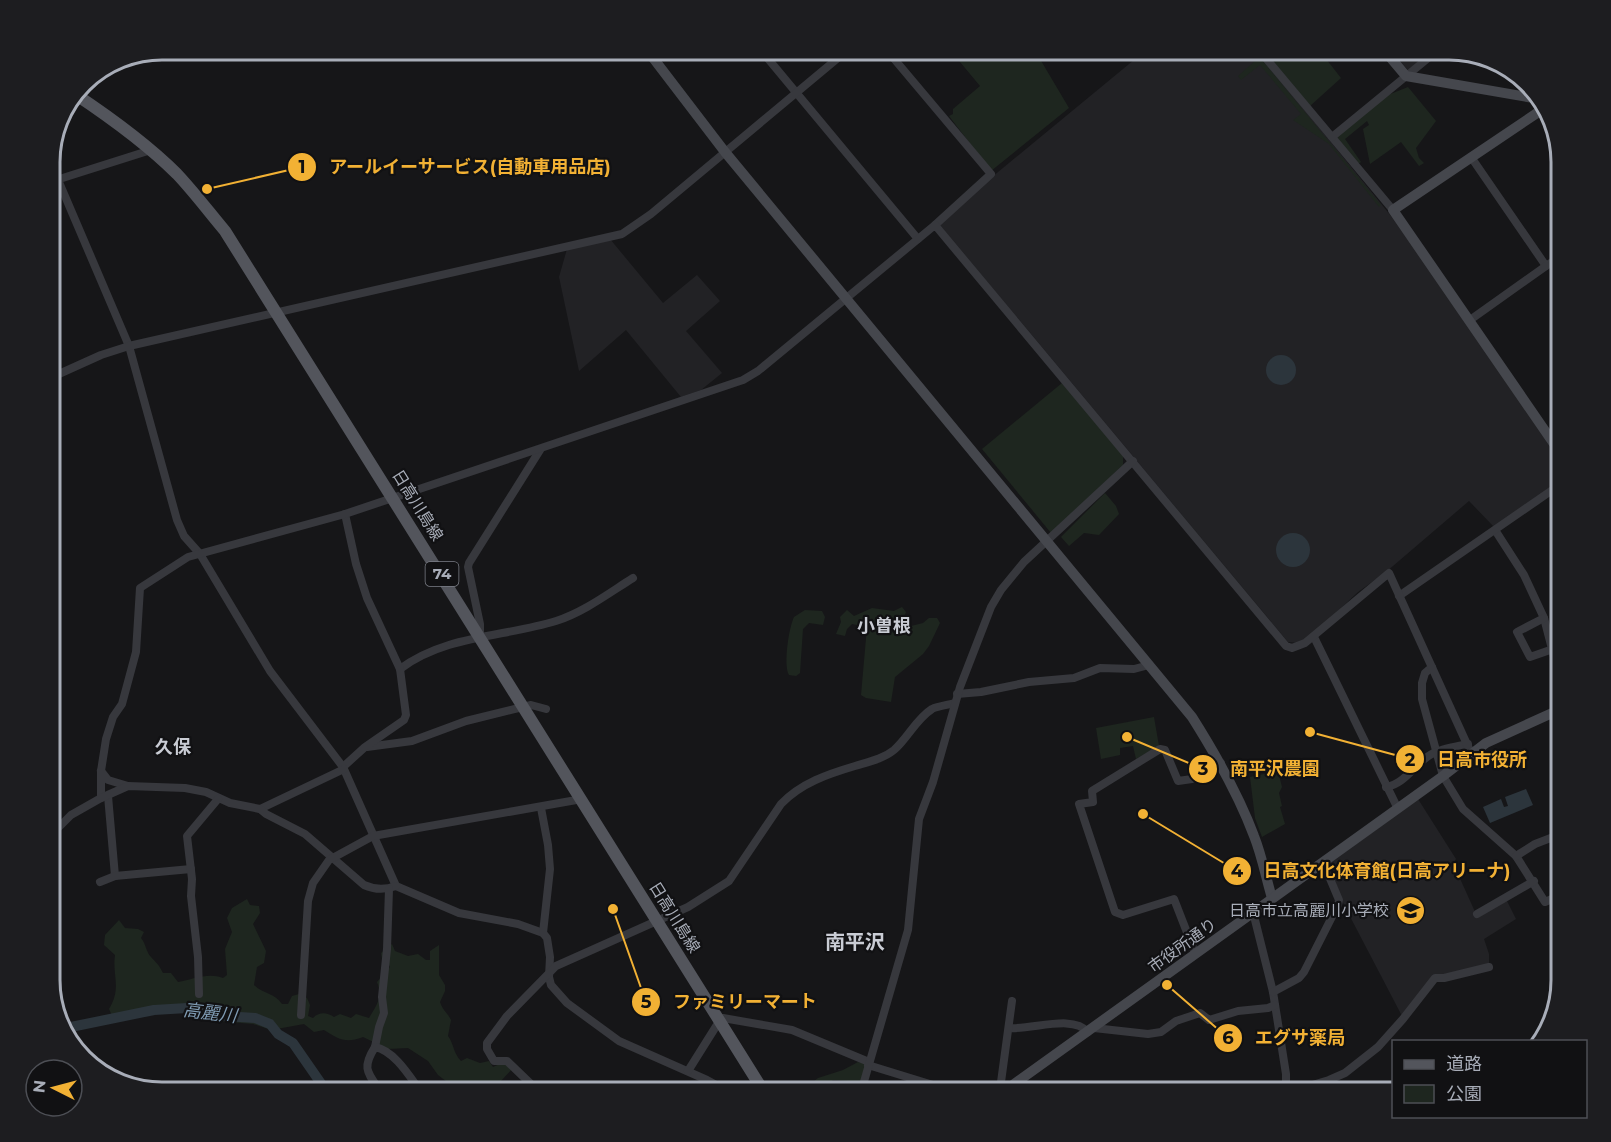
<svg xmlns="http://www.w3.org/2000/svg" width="1611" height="1142" viewBox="0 0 1611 1142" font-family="Montserrat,'Noto Sans JP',sans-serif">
<rect width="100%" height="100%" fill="#161618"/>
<g fill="#222225">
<path d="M 1146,50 L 1256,50 L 1391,216 L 1466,320 L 1561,461 L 1561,480 L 1494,527 L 1469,501 L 1386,572 L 1358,592 L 1314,634 L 1298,643 L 1288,642 L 940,225 L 992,177 Z"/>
<path d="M 1389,50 L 1433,50 L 1408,70 Z"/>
<path d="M 610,239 L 663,303 L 697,275 L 720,301 L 686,331 L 722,373 L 701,390 L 681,397 L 626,330 L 579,371 L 559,277 L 567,249 Z"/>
<path d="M 1418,799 L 1456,859 L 1453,863 L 1476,914 L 1506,899 L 1516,919 L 1484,939 L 1489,954 L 1489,965 L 1435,976 L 1402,1016 L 1344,905 L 1329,864 Z"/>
</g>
<g fill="#1e261f">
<path d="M 950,50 L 1032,50 L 1037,54 L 1069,108 L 991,171 L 949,116 L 953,114 L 953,109 L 980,86 Z"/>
<path d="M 1247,50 L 1254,50 L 1381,205 L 1379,207 L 1329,144 L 1293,120 L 1301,114 L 1260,65 L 1241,80 L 1238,76 L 1256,60 Z"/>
<path d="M 1284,50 L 1319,50 L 1341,78 L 1310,106 L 1272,60 Z"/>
<path d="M 1408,87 L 1436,121 L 1416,148 L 1419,158 L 1424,163 L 1419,166 L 1401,142 L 1370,164 L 1363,129 L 1369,125 L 1367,121 L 1345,139 L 1361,162 L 1358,164 L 1336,137 L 1388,95 Z"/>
<path d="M 1062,383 L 1123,454 L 1123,465 L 1051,533 L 982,449 Z"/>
<path d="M 1105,493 L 1116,506 L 1119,514 L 1099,535 L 1084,533 L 1069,546 L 1061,537 Z"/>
<path d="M 902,607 L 906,612 L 903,620 L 911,626 L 923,623 L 929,618 L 937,618 L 940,623 L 929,646 L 923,654 L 895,677 L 891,702 L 866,698 L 861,695 L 867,627 L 852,624 L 847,629 L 845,636 L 836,634 L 841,622 L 840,617 L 847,610 L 854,616 L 872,608 L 894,611 Z"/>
<path d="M 805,610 L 822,611 L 825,617 L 823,625 L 809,623 L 803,629 L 800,673 L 796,676 L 789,675 C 783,665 789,627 794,617 Z"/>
<path d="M 1154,717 L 1159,746 L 1136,759 L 1133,746 L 1120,748 L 1120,755 L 1101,759 L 1096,728 Z"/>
<path d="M 1278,771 L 1282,787 L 1279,793 L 1282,806 L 1280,807 L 1285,824 L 1262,837 L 1255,818 L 1250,777 Z"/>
<path d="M 247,899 L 250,905 L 259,906 L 260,913 L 253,924 L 266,951 L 264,963 L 257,967 L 254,985 C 263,994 275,993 282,1004 L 288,1004 L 292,996 L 299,994 L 307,998 L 310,1005 L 308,1016 L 313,1018 C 319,1012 326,1012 334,1017 L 340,1014 L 351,1018 L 356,1014 L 369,1018 C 377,1005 383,997 377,982 L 390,967 L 387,961 L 382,959 L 381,953 L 392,944 L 395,951 L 408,956 L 418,954 L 426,960 L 430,960 L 430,951 L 439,945 L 439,975 L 445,985 L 445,991 L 440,1002 C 443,1011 447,1012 451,1020 L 448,1036 C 454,1044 453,1053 461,1061 L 467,1058 L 480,1063 L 489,1061 L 493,1067 L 502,1063 L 513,1068 L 501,1081 L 506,1087 L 499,1092 L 460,1092 L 438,1075 L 428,1061 L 408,1048 L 388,1049 L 363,1037 C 345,1044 339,1039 324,1030 L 314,1032 L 304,1024 L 271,1030 L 253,1024 L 217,1021 L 207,1015 L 193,1011 L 164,1010 L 156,1014 L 113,1018 L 109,1009 C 122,988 112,976 115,955 L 104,945 L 105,935 L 119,920 L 125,928 L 138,929 L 144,932 L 141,938 C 146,944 146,952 151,957 C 158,965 158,963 163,973 L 171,973 L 178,982 C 193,979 209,972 223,978 L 227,975 L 225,949 L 232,932 L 227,918 L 232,908 Z"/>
<path d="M 858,1062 L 866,1064 L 861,1082 L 833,1080 L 819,1092 L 808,1086 L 818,1078 L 843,1070 Z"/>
</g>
<g fill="#2c353c">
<circle cx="1281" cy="370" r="15"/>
<circle cx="1293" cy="550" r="17"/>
<path d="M 1526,789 L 1533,805 L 1490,823 L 1483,807 L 1501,799 L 1504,807 L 1508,806 L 1505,797 Z"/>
</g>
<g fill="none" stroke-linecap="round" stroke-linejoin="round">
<path stroke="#2c353c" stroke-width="10" d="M 61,1029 L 154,1010 L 187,1008 L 224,1016 L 255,1018 L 270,1024 L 278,1034 L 293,1043 L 327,1092"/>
<g stroke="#37383d" stroke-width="8">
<path d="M 757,50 L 765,55 L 918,239"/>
<path d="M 1135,50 L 1138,53 L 1142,50"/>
<path d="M 1259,50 L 1393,210"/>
<path d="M 87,78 L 90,77"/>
<path d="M 1332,137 L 1438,50"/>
<path d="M 1471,157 L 1546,266 L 1561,256"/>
<path d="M 50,161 L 129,346 L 177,520 L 184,536 L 200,554 L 270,671 L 343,767 L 396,886 L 459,913 L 518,924 L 543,933"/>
<path d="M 50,182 L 151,150"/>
<path d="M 1470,320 L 1546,266"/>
<path d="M 50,378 L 101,355 L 129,346 L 622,234 L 651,214 L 838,58 C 853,51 874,49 890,54 L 991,174 L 935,225"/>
<path d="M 1495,530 L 1524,575 L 1544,618 L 1561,684"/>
<path d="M 1399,596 L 1561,484"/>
<path d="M 1544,618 L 1517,632 L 1530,657 L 1553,649"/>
<path d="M 480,636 L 480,624 L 468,567 L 469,563 L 540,450"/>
<path d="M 1314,637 L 1398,809"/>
<path d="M 1432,667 L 1425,673 L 1422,683 L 1422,699 L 1443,776 L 1463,809 L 1516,856 L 1545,902 L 1561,895"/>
<path d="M 400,669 C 445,635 504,637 556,621 C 584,612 609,593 633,578"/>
<path d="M 957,694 L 981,692 L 1029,682 L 1074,678 L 1100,668 L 1134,669 L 1149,665"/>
<path d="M 367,747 L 412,741 L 466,721 L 531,705 L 546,709"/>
<path d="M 343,767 L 365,747 L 404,720 L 406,715 L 400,669 L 367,598 L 356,564 L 345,514"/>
<path d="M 101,771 L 108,780 L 128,786"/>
<path d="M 1386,787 C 1404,784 1413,767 1427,757 C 1438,749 1454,747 1468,744"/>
<path d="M 108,796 L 115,876"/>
<path d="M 101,798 L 101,771 L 106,739 L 113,717 L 122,704 L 136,652 L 140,588 L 188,557 L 345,514 L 743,380 L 758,371 L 935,225 L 1286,646 L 1292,648 L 1305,643 L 1389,573 L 1471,753"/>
<path d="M 541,808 L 548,845 L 550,869 L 543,933 L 547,938 L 550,957 L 549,977 L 551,985 L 567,1003 L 619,1041 L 707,1080 L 729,1092"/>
<path d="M 260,809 L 344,769"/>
<path d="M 50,836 L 71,815 L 101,798 L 128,786 L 185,788 L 206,792 L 230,803 L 260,809 L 266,814 L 305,834 L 364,885 C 375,890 385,890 396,886"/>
<path d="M 1516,856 L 1535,844 L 1561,834"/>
<path d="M 100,882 L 115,876 L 191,869"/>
<path d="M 1253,912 L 1273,992 L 1286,1074 L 1286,1092"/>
<path d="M 1477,914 L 1534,881"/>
<path d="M 1195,953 L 1174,899 L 1123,915 L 1115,912 L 1079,804 L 1093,802 L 1092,791 L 1160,749 L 1165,750 L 1178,781 L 1192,779 L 1221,763"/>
<path d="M 1273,992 L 1299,978 L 1304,972 L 1338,905 L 1339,900 L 1323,862"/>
<path d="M 199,994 L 198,957 L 191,896 L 192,879 L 187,836 L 218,799"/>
<path d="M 301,1015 L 308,901 L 313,883 L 329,860 L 373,836 L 582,799"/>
<path d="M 1009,1028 C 1033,1030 1072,1014 1088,1032"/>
<path d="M 1094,1028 L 1148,1034 L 1161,1032 L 1176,1021 L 1200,1013 L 1209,1020 L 1238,1011 L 1268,1008 L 1275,1005"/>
<path d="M 375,1047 L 379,1027 L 384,1013 L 382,997 L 387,949 L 389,889"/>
<path d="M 868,1065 L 946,1089 L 973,1092"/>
<path d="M 688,1071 L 720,1020 L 723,1018 L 792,1030 L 869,1062"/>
<path d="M 381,1092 C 368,1073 361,1069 375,1047 C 395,1051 410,1077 421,1092"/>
<path d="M 438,1092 L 448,1086 L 453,1092"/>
<path d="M 551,1092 L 533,1086 L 507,1061 L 494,1061 L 487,1049 L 487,1043 L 507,1016 L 556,966 L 688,907 L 729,881 L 781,804 C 801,783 828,774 855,766 C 868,762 883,759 894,750 C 908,738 916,719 932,709 C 938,706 948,705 955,703"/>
<path d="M 861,1092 L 908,930 L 919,819 L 933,782 L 960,687 L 991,607 L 1001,590 L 1024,562 L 1133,461"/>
<path d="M 997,1092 L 1001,1082 L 1012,1001"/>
<path d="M 1289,1092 L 1329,1080 L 1345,1073 L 1378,1047 L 1403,1019 L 1435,978 L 1444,978 L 1489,967"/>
</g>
<g stroke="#45474d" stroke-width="10">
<path d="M 647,50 L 725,152 L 1192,717 C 1216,755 1238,793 1254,836 C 1262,856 1266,878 1272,898"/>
<path d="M 1384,50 L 1406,76 L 1539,99"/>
<path d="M 1546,107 L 1393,210 L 1561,454"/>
<path d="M 1003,1092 L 1443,776 L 1486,743 L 1561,709"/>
</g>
<path stroke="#53555c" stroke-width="12" d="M 75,94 C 111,118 146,143 177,174 C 194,192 209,212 225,231 L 764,1092"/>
</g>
<defs>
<symbol id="school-disc" viewBox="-11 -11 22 22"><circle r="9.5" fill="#f2b134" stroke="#111113"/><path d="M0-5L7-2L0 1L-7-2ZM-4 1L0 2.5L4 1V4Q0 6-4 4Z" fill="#111"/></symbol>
</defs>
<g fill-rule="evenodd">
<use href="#school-disc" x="1394" y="894" width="33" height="33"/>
</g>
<g text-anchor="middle" stroke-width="4.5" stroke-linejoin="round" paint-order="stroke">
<rect fill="#111113" stroke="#7b7e86" stroke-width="1.5" x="425.5" y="562" width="33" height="24" rx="4.5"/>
<g font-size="15" font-weight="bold" fill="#a8adb8">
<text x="442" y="579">74</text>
</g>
<g font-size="16" fill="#a8adb8" stroke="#111113">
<text transform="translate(418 505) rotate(58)" y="6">日高川島線</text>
<text transform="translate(675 917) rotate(58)" y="6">日高川島線</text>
<text transform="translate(1182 945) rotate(-36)" y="6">市役所通り</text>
</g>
<g font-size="16" fill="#a8adb8" stroke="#111113" text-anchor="end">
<text x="1389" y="916">日高市立高麗川小学校</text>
</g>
<g font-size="18" font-weight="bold" fill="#c9ccd4" stroke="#111113">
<text x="884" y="632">小曽根</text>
<text x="173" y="753">久保</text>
</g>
<g font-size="18" font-style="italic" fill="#7f9bb3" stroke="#111113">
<text transform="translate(210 1013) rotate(7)" y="6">高麗川</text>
</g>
<g font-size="20" font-weight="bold" fill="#c9ccd4" stroke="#111113">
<text x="855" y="949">南平沢</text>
</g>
</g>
<path d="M0 0H1611V1142H0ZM162 60H1449A102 102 0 0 1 1551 162V980A102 102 0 0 1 1449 1082H162A102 102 0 0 1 60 980V162A102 102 0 0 1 162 60Z" fill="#1d1d20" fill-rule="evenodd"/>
<path fill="none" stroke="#a8adb8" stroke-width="3" d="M162 60H1449A102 102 0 0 1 1551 162V980A102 102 0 0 1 1449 1082H162A102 102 0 0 1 60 980V162A102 102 0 0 1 162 60Z"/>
<path fill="none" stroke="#f2b134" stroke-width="2" d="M207 189L302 167M1310 732L1410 759M1127 737L1203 769M1143 814L1237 871M613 909L646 1002M1167 985L1228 1038"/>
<g fill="#f2b134" stroke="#111113" stroke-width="2">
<circle cx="207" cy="189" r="6"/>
<circle cx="1310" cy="732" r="6"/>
<circle cx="1127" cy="737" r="6"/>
<circle cx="1143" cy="814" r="6"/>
<circle cx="613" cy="909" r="6"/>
<circle cx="1167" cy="985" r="6"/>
<circle cx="302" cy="167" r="15"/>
<circle cx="1410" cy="759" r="15"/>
<circle cx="1203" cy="769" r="15"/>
<circle cx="1237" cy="871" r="15"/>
<circle cx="646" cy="1002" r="15"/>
<circle cx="1228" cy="1038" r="15"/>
</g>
<g font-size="18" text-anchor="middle" font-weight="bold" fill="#111">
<text x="302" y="173">1</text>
<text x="1410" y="766">2</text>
<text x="1203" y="775">3</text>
<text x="1237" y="877">4</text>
<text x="646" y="1008">5</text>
<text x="1228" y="1044">6</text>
</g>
<g font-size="18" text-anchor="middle" font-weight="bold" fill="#f2b134" stroke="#111113" stroke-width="4.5" stroke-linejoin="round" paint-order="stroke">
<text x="470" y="173">アールイーサービス(自動車用品店)</text>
<text x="1482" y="766">日高市役所</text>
<text x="1275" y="775">南平沢農園</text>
<text x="1387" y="877">日高文化体育館(日高アリーナ)</text>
<text x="745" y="1008">ファミリーマート</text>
<text x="1300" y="1044">エグサ薬局</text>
</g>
<rect x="1392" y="1040" width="195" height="78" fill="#111113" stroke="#4d4f55" stroke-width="1.5"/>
<rect x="1404" y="1060" width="30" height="9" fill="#53555c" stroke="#4d4f55" stroke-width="1.5"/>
<text x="1446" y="1070" font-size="18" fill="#a8adb8">道路</text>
<rect x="1404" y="1085" width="30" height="18" fill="#1e261f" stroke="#4d4f55" stroke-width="1.5"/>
<text x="1446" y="1100" font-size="18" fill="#a8adb8">公園</text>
<g transform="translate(54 1088) rotate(276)"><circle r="28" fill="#111113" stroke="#4d4f55" stroke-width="1.5"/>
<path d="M0-4.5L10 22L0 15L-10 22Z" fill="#f2b134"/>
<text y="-9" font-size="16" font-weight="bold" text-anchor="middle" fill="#a8adb8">N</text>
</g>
</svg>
